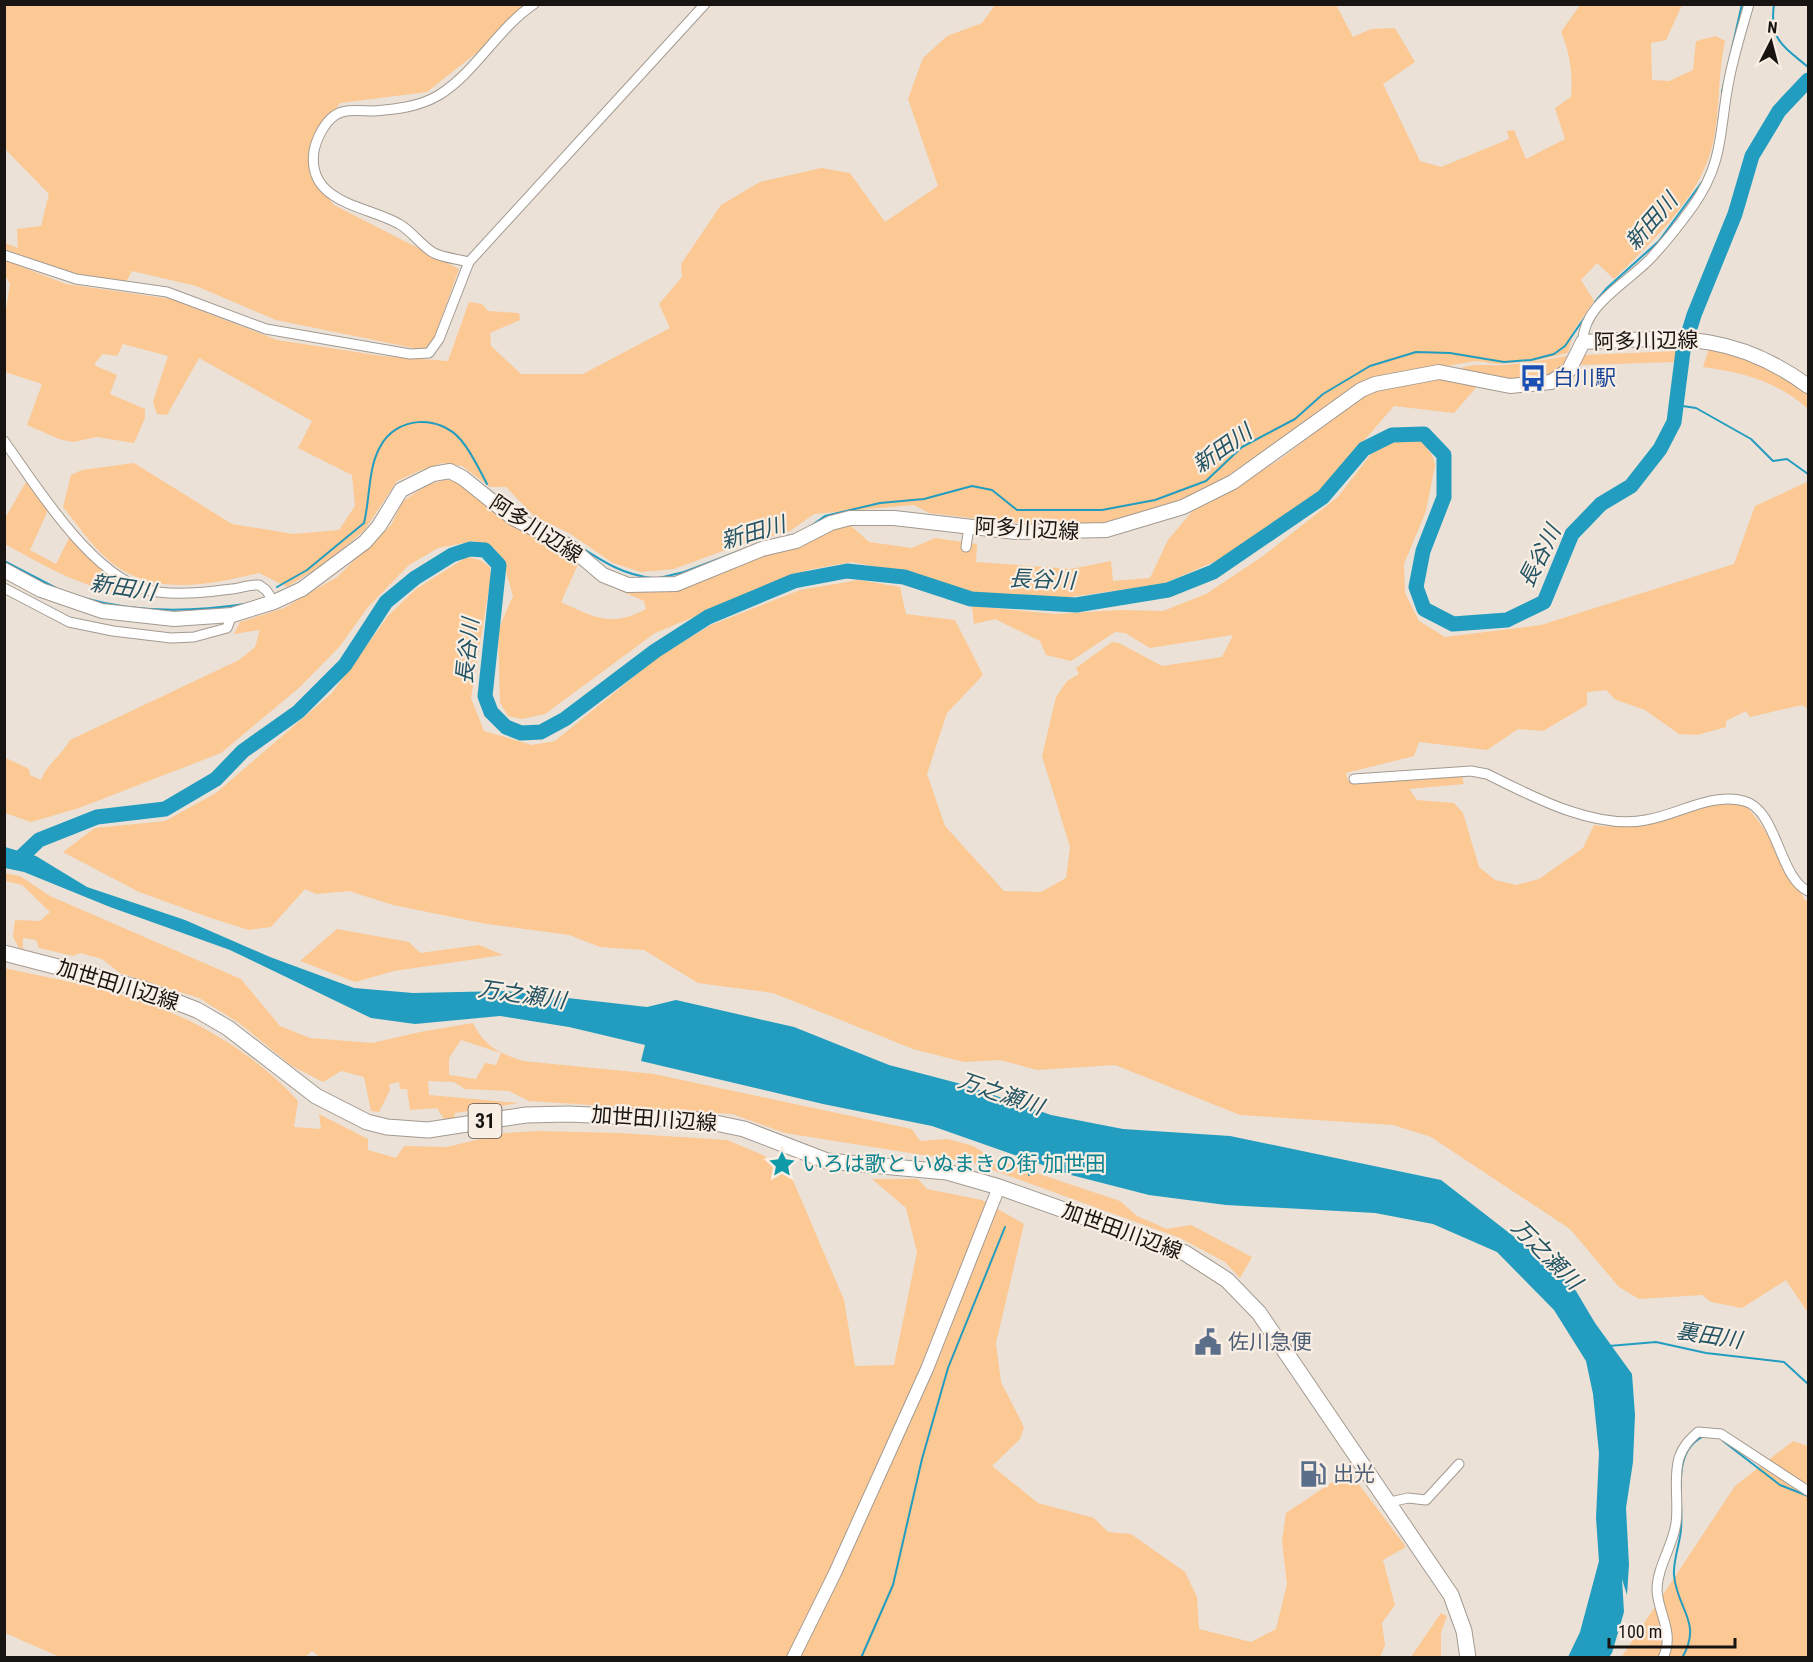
<svg xmlns="http://www.w3.org/2000/svg" width="1813" height="1662" viewBox="0 0 1813 1662" font-family="'Roboto Condensed','Noto Sans JP',sans-serif">
<rect width="100%" height="100%" fill="#ebe1d7"/>
<g fill="#fcc893" fill-rule="evenodd">
<path d="M 4,5 L 537,5 L 427,92 L 340,103 L 312,143 L 311,176 L 334,205 L 459,269 L 433,341 L 423,350 L 276,320 L 196,286 L 132,271 L 126,282 L 63,271 L 5,249 L 5,243 L 18,248 L 17,229 L 41,226 L 49,194 L 5,149 Z"/>
<path d="M 995,5 L 1336,5 L 1353,37 L 1371,29 L 1395,28 L 1415,62 L 1383,84 L 1420,161 L 1441,167 L 1509,139 L 1507,131 L 1514,130 L 1526,159 L 1565,139 L 1555,108 L 1571,97 C 1573,75 1570,52 1561,32 L 1580,5 L 1682,5 L 1666,40 L 1651,43 L 1652,80 L 1669,81 L 1693,70 L 1696,41 L 1716,36 L 1725,41 C 1718,73 1720,106 1714,138 C 1703,196 1654,239 1614,279 L 1597,263 L 1581,280 L 1594,301 L 1574,330 L 1568,353 L 1534,361 L 1497,364 L 1476,361 L 1366,380 C 1334,398 1310,426 1279,446 C 1218,487 1145,524 1070,525 C 1023,526 976,518 929,513 L 914,505 L 814,514 L 790,531 L 728,549 L 674,569 L 641,572 L 613,563 L 569,533 L 534,516 L 506,487 L 490,487 L 462,466 L 443,463 L 421,470 L 397,481 L 364,531 L 325,563 L 287,587 L 259,573 C 216,583 164,595 124,571 C 99,557 81,529 63,507 L 71,475 L 82,470 L 134,463 L 232,524 L 293,534 L 339,530 L 355,506 L 352,475 L 298,448 L 312,421 L 199,358 L 167,415 L 157,414 L 153,402 L 168,356 L 123,344 L 117,356 L 102,354 L 94,365 L 117,375 L 110,394 L 145,409 L 145,418 L 134,443 L 97,437 L 73,442 L 59,439 L 27,425 L 42,384 L 5,372 L 5,316 L 10,284 L 5,275 L 4,260 L 66,284 L 171,299 L 277,340 L 382,356 L 448,361 L 469,302 L 482,304 L 488,311 L 519,313 L 520,320 L 490,333 L 491,346 L 521,374 L 583,374 L 670,328 L 659,304 L 682,277 L 681,264 L 721,205 L 760,182 L 821,168 L 850,173 L 885,222 L 938,186 L 908,99 L 923,58 L 947,36 L 982,23 Z"/>
<path d="M 1709,348 C 1746,353 1779,372 1808,395 L 1808,409 C 1778,382 1743,372 1703,367 Z"/>
<path d="M 1677,351 L 1676,362 L 1580,365 L 1584,355 Z"/>
<path d="M 1573,355 L 1565,368 L 1555,375 L 1501,380 L 1461,368 C 1476,363 1487,366 1503,365 C 1527,363 1550,359 1573,355 Z"/>
<path d="M 1449,377 L 1480,383 L 1454,413 L 1394,406 L 1323,488 L 1223,558 L 1163,584 L 1063,598 L 977,594 L 907,573 L 852,562 L 808,570 L 655,633 L 545,714 L 522,719 L 508,716 L 500,703 L 498,630 L 513,596 L 502,558 L 493,547 L 474,541 L 438,548 L 409,565 L 368,607 L 340,646 L 300,687 L 221,753 L 79,808 L 31,822 L 5,813 L 4,757 L 29,769 L 30,775 L 41,780 C 47,764 61,756 70,740 L 239,660 L 255,647 L 260,630 L 234,634 L 240,622 L 284,608 L 337,577 L 391,525 L 403,501 L 427,485 L 445,480 L 461,481 L 515,525 L 580,560 L 561,602 C 593,617 612,628 646,609 L 644,601 L 621,591 L 675,592 L 767,554 L 806,544 L 821,533 L 849,524 L 869,542 L 912,548 L 935,538 L 977,544 L 976,562 L 1071,569 L 1111,561 L 1113,581 L 1150,578 L 1168,540 L 1195,508 L 1278,461 L 1353,403 L 1374,392 L 1415,382 Z"/>
<path d="M 1408,439 L 1421,440 L 1432,455 L 1435,465 L 1426,511 L 1404,564 L 1405,593 L 1419,621 L 1445,637 L 1541,625 L 1734,564 L 1755,506 L 1807,482 L 1808,484 L 1808,709 L 1802,705 L 1750,717 L 1746,711 L 1726,721 L 1726,727 L 1697,735 L 1679,734 L 1645,710 L 1616,700 L 1606,690 L 1587,692 L 1587,705 L 1543,731 L 1518,729 L 1487,750 L 1419,742 L 1414,756 L 1346,773 L 1348,781 L 1364,783 L 1462,776 L 1464,784 L 1409,789 L 1417,800 L 1454,803 L 1463,813 L 1479,867 L 1495,880 L 1516,885 L 1539,879 L 1583,848 L 1594,825 C 1637,832 1671,813 1712,804 C 1722,801 1734,803 1744,804 C 1770,831 1785,868 1805,900 L 1808,901 L 1808,1313 L 1786,1280 L 1742,1308 L 1711,1302 L 1702,1295 L 1639,1299 L 1619,1287 L 1570,1229 L 1431,1137 L 1393,1125 L 1240,1115 L 1115,1065 L 1037,1070 L 1000,1060 L 964,1062 L 913,1049 L 773,993 L 698,983 L 644,950 L 600,947 L 569,935 L 487,924 L 393,905 L 349,891 L 316,894 L 305,889 L 271,927 L 249,930 L 211,918 L 139,892 L 63,852 L 95,828 L 165,821 L 216,793 L 332,693 L 388,616 L 416,589 L 467,557 L 480,560 L 490,567 L 491,576 L 471,698 L 484,731 L 532,745 L 555,741 L 658,657 L 711,625 L 800,590 L 859,580 L 900,587 L 906,614 L 955,620 L 983,675 L 947,713 L 927,774 L 945,826 L 1004,891 L 1041,892 L 1066,878 L 1070,847 L 1042,756 L 1056,697 L 1067,681 L 1079,674 L 1076,668 L 1112,642 L 1119,643 L 1162,666 L 1222,657 L 1233,635 L 1150,648 L 1125,633 L 1115,632 L 1071,661 L 1046,655 L 1040,641 L 995,619 L 974,624 L 972,606 L 1056,614 L 1120,610 L 1163,611 L 1206,594 L 1263,556 L 1338,497 L 1371,454 L 1392,443 Z"/>
<path d="M 26,482 L 48,510 L 30,550 L 56,564 L 71,534 L 120,586 L 118,593 C 77,585 41,564 5,544 L 4,520 Z"/>
<path d="M 4,873 L 20,876 L 50,896 L 241,979 L 280,1026 L 310,1038 L 372,1043 L 420,1032 L 473,1023 C 484,1046 499,1053 523,1061 L 654,1074 L 912,1129 L 920,1141 L 948,1139 L 973,1146 L 994,1159 L 1120,1201 L 1137,1216 L 1167,1229 L 1191,1225 L 1252,1257 L 1240,1278 L 1225,1262 L 1180,1238 L 973,1163 L 785,1133 L 732,1114 L 529,1101 L 509,1091 L 465,1089 L 454,1082 L 428,1081 L 429,1095 L 519,1103 L 455,1113 L 454,1118 L 444,1119 L 437,1108 L 410,1110 L 407,1089 L 400,1089 L 399,1082 L 389,1084 L 390,1090 L 379,1112 L 371,1111 L 364,1077 L 341,1071 L 323,1082 L 292,1066 L 239,1023 L 199,998 L 120,973 L 102,959 L 80,953 L 73,956 L 39,948 L 36,940 L 23,938 L 23,949 L 19,948 L 13,937 L 15,920 L 40,921 L 50,912 L 22,885 L 5,881 ZM 461,1040 L 501,1053 L 496,1065 L 485,1063 L 476,1079 L 449,1075 L 449,1058 Z"/>
<path d="M 337,929 L 409,942 L 420,953 L 479,945 L 503,955 L 394,971 L 355,982 L 300,961 Z"/>
<path d="M 4,968 C 53,979 109,988 155,1006 C 208,1026 260,1059 298,1101 L 294,1127 L 321,1129 L 319,1114 L 368,1139 L 368,1150 L 396,1158 L 404,1146 L 447,1147 L 505,1133 L 538,1131 L 618,1133 L 727,1140 L 765,1156 L 792,1178 L 844,1300 L 855,1366 L 894,1365 L 917,1252 L 906,1208 L 872,1179 L 918,1179 L 927,1189 L 982,1200 L 1024,1224 L 996,1343 L 1001,1382 L 1024,1427 L 1020,1439 L 992,1466 L 1038,1503 L 1094,1518 L 1108,1532 L 1131,1534 L 1185,1572 L 1197,1597 L 1199,1629 L 1251,1642 L 1276,1629 L 1287,1584 L 1282,1541 L 1286,1513 L 1349,1471 L 1406,1547 L 1383,1560 L 1395,1605 L 1382,1623 L 1385,1645 L 1380,1657 L 321,1658 L 312,1651 L 304,1658 L 62,1658 L 5,1633 Z"/>
<path d="M 1793,1441 L 1808,1446 L 1808,1657 L 1621,1658 L 1735,1486 Z"/>
<path d="M 1441,1613 L 1447,1616 L 1441,1633 L 1441,1657 L 1411,1657 Z"/>
</g>
<path fill="#229dbf" d="M 5,847 L 36,856 L 87,887 L 185,920 L 270,957 L 354,988 L 413,993 L 506,991 L 647,1007 L 676,1000 L 794,1027 L 889,1065 L 965,1085 L 1051,1115 L 1123,1129 L 1230,1136 L 1441,1180 L 1549,1264 L 1576,1291 L 1595,1323 L 1632,1374 L 1635,1415 L 1633,1462 L 1626,1508 L 1629,1565 L 1627,1595 L 1622,1579 L 1624,1612 L 1612,1653 L 1609,1657 L 1568,1657 L 1580,1632 L 1599,1561 L 1596,1518 L 1599,1453 L 1593,1394 L 1586,1361 L 1554,1310 L 1497,1252 L 1433,1224 L 1375,1213 L 1226,1205 L 1149,1195 L 1071,1175 L 932,1126 L 823,1104 L 641,1061 L 645,1045 L 569,1027 L 500,1016 L 415,1024 L 371,1018 L 230,950 L 110,907 L 24,872 L 5,868 Z"/>
<g fill="none" stroke-linecap="round" stroke-linejoin="round">
<g stroke="#229dbf" stroke-width="2">
<path d="M 1774,4 C 1769,40 1783,46 1808,67"/>
<path d="M 1722,92 L 1742,4"/>
<path d="M 1595,302 L 1607,288 L 1659,241 L 1702,182"/>
<path d="M 1676,405 L 1696,408 L 1751,439 L 1773,461 L 1787,459 L 1808,474"/>
<path d="M 516,510 L 528,518"/>
<path d="M 538,523 C 579,540 607,574 653,578"/>
<path d="M 808,528 L 825,516 L 880,503 L 924,499 L 972,486 L 992,490 L 1017,510 L 1102,510 L 1155,500 L 1206,481 L 1242,447 L 1295,419 L 1323,394 L 1370,366 L 1416,352 L 1450,353 L 1504,362 L 1531,360 L 1554,354 L 1565,346 L 1585,317"/>
<path d="M 4,561 L 56,588"/>
<path d="M 659,578 L 684,572 L 758,544"/>
<path d="M 277,587 L 307,570 L 364,523 C 370,499 368,468 380,447 C 396,416 439,414 461,440 C 472,453 479,469 487,484"/>
<path d="M 84,598 C 136,613 192,612 245,604"/>
<path d="M 1029,1175 L 1035,1161"/>
<path d="M 1609,1346 L 1656,1342 L 1706,1353 L 1784,1362 L 1808,1384"/>
<path d="M 1723,1441 L 1780,1485 L 1808,1496"/>
<path d="M 861,1658 L 893,1585 L 922,1459 L 948,1368 L 1005,1227"/>
<path d="M 1682,1658 C 1703,1622 1677,1610 1674,1575 C 1673,1560 1680,1544 1681,1529 C 1684,1500 1670,1451 1704,1436"/>
</g>
<path stroke="#229dbf" stroke-width="15" d="M 19,859 L 39,840 L 97,817 L 165,809 L 216,779 L 243,751 L 298,712 L 345,665 L 386,602 L 415,578 L 452,555 L 470,549 L 485,550 L 499,565 L 485,696 L 491,712 L 506,727 L 521,733 L 541,732 L 565,719 L 655,651 L 708,617 L 794,581 L 847,571 L 904,577 L 971,599 L 1076,605 L 1168,590 L 1213,572 L 1323,497 L 1364,449 L 1392,435 L 1424,434 L 1444,455 L 1444,497 L 1423,551 L 1416,587 L 1424,609 L 1453,624 L 1507,620 L 1544,602 L 1572,534 L 1601,504 L 1631,486 L 1660,449 L 1674,422 L 1683,351 L 1694,315 L 1735,214 L 1752,156 L 1779,111 L 1808,80"/>
<defs>
<g id="minor">
<path d="M 4,255 L 76,279 L 167,292 L 266,329 L 410,354 L 429,353 L 439,339 L 469,262 L 705,4"/>
<path d="M 469,262 C 458,259 444,258 434,253 C 421,246 412,231 399,224 C 369,206 306,204 314,151 C 316,140 324,123 334,116 C 345,108 361,111 374,111 C 397,109 419,107 439,95 C 476,72 497,29 534,4"/>
<path d="M 1583,342 C 1582,306 1627,283 1650,259 C 1665,243 1680,224 1693,206 C 1725,161 1719,129 1729,80 C 1734,54 1742,29 1749,4"/>
<path d="M 4,441 C 38,488 97,586 158,592 C 183,595 208,592 232,589 C 241,588 250,584 259,585 L 266,590 L 274,602"/>
<path d="M 966,547 L 969,527"/>
<path d="M 4,588 L 69,622 L 113,631 L 171,638 L 194,637 L 227,628 L 232,615"/>
<path d="M 1354,779 L 1471,771 L 1487,774 C 1533,797 1595,830 1646,820 C 1678,815 1711,792 1744,801 C 1777,809 1779,878 1808,891"/>
<path d="M 1390,1502 L 1408,1498 L 1426,1500 L 1459,1464"/>
<path d="M 1663,1658 C 1675,1632 1658,1614 1657,1590 C 1657,1567 1673,1546 1676,1523 C 1679,1501 1673,1479 1679,1458 C 1683,1446 1689,1440 1698,1432 L 1721,1434 L 1808,1491"/>
</g>
<path id="tertiary" d="M 793,1658 L 835,1573 L 927,1369 L 999,1187"/>
<path id="secondary" d="M 4,570 L 41,590 L 102,611 L 174,619 L 232,615 L 274,602 L 302,589 L 365,542 L 379,526 L 401,490 L 433,474 L 450,471 L 463,478 L 513,518 L 569,546 L 603,575 L 628,585 L 676,584 L 762,549 L 796,541 L 831,523 L 850,518 L 894,518 L 1016,532 L 1106,530 L 1183,507 L 1233,482 L 1361,390 L 1375,384 L 1439,372 L 1510,386 L 1551,382 L 1569,370 L 1583,342 C 1675,338 1730,329 1808,386"/>
<path id="primary" d="M 4,953 L 143,989 L 197,1010 L 228,1028 L 316,1096 L 367,1122 L 387,1127 L 428,1130 L 526,1115 L 569,1114 L 701,1120 L 744,1129 L 827,1161 L 947,1172 L 999,1187 L 1185,1253 L 1227,1280 L 1259,1313 L 1451,1595 L 1464,1631 L 1468,1658"/>
</defs>
<use href="#minor" stroke="#a39a91" stroke-width="11"/>
<use href="#tertiary" stroke="#a39a91" stroke-width="14"/>
<use href="#secondary" stroke="#a39a91" stroke-width="16"/>
<use href="#primary" stroke="#a39a91" stroke-width="17"/>
<use href="#minor" stroke="#fff" stroke-width="9"/>
<use href="#tertiary" stroke="#fff" stroke-width="12"/>
<use href="#secondary" stroke="#fff" stroke-width="14"/>
<use href="#primary" stroke="#fff" stroke-width="15"/>
</g>
<defs>
<symbol id="bus-bare" viewBox="-9 -9 18 18"><path d="M-5-6H5V4H4V6H2V4H-2V6H-4V4H-5ZM-3.5-4V0h7V-4ZM-3.5 1.2v1.5H-2V1.2ZM2 1.2v1.5H3.5V1.2Z" fill="#1a4fb4" stroke="#f8eee4" stroke-width="2.5" paint-order="stroke"/></symbol>
<symbol id="sight-bare" viewBox="-9 -9 18 18"><path d="M0-6L1.8-2.2L6-1.7L2.9 1.2L3.7 5.4L0 3.3L-3.7 5.4L-2.9 1.2L-6-1.7L-1.8-2.2Z" fill="#0f9aa8" stroke="#f8eee4" stroke-width="2.5" paint-order="stroke"/></symbol>
<symbol id="civic-bare" viewBox="-9 -9 18 18"><path d="M-.6-6.5H3V-4.5H.6V-3L4-1V1h2V6H-6V1h2V-1L-.6-3ZM-1.2 2.5V6h2.4V2.5Z" fill="#5c6f8a" stroke="#f8eee4" stroke-width="2.5" paint-order="stroke"/></symbol>
<symbol id="fuel-bare" viewBox="-9 -9 18 18"><path d="M-5.5-6h7V0h2V4h1.3V-2.5L3-4.5l.8-.8L6-3V5H2.5V1h-1V6h-7ZM-4.2-4.7v3.2H.2V-4.7Z" fill="#5c6f8a" stroke="#f8eee4" stroke-width="2.5" paint-order="stroke"/></symbol>
</defs>
<g fill-rule="evenodd">
<use href="#bus-bare" x="1514" y="359" width="38" height="38"/>
<use href="#sight-bare" x="763" y="1145" width="38" height="38"/>
<use href="#civic-bare" x="1189" y="1323" width="38" height="38"/>
<use href="#fuel-bare" x="1294" y="1455" width="38" height="38"/>
</g>
<g text-anchor="middle" stroke-width="4.5" stroke-linejoin="round" paint-order="stroke">
<rect fill="#f8eee4" stroke="#5b5550" stroke-width="1.5" x="468.5" y="1104" width="33" height="34" rx="4.5"/>
<g font-size="20" font-weight="bold" fill="#181411">
<text x="485" y="1128">31</text>
</g>
<g font-size="21" fill="#181411" stroke="#f8eee4">
<text transform="translate(1646 341) rotate(-1)" y="7">阿多川辺線</text>
<text transform="translate(536 529) rotate(33)" y="7">阿多川辺線</text>
<text transform="translate(1027 529) rotate(3)" y="7">阿多川辺線</text>
<text transform="translate(118 985) rotate(17)" y="7">加世田川辺線</text>
<text transform="translate(654 1119) rotate(4)" y="7">加世田川辺線</text>
<text transform="translate(1122 1231) rotate(20)" y="7">加世田川辺線</text>
</g>
<g font-size="21" fill="#164399" stroke="#f8eee4" text-anchor="start">
<text x="1553" y="385">白川駅</text>
</g>
<g font-size="21" fill="#0d838f" stroke="#f8eee4" text-anchor="start">
<text x="802" y="1171">いろは歌と いぬまきの街 加世田</text>
</g>
<g font-size="21" fill="#4e5e75" stroke="#f8eee4" text-anchor="start">
<text x="1228" y="1349">佐川急便</text>
<text x="1333" y="1481">出光</text>
</g>
<g font-size="22" font-style="italic" fill="#245463" stroke="#f8eee4">
<text transform="translate(1651 221) rotate(-49)" y="8">新田川</text>
<text transform="translate(1222 448) rotate(-35)" y="8">新田川</text>
<text transform="translate(753 532) rotate(-16)" y="8">新田川</text>
<text transform="translate(1539 556) rotate(-63)" y="8">長谷川</text>
<text transform="translate(1042 579) rotate(2)" y="8">長谷川</text>
<text transform="translate(123 587) rotate(9)" y="8">新田川</text>
<text transform="translate(467 651) rotate(-84)" y="8">長谷川</text>
<text transform="translate(522 994) rotate(8)" y="8">万之瀬川</text>
<text transform="translate(1001 1093) rotate(19)" y="8">万之瀬川</text>
<text transform="translate(1547 1254) rotate(45)" y="8">万之瀬川</text>
<text transform="translate(1709 1335) rotate(9)" y="8">裏田川</text>
</g>
</g>
<rect width="1813" height="1662" fill="none" stroke="#181411" stroke-width="12"/>
<g transform="translate(1771 42) rotate(6)" stroke="#f8eee4" stroke-width="4.5" paint-order="stroke">
<path d="M0-4.5L10 22L0 15L-10 22Z" fill="#181411"/>
<text y="-9" font-size="16" font-weight="bold" text-anchor="middle" fill="#181411">N</text>
</g>
<path d="M1609 1638v9h126v-9" fill="none" stroke="#181411" stroke-width="3"/>
<text x="1618" y="1638" font-size="18" fill="#181411" stroke="#f8eee4" stroke-width="4.5" paint-order="stroke">100 m</text>
</svg>
